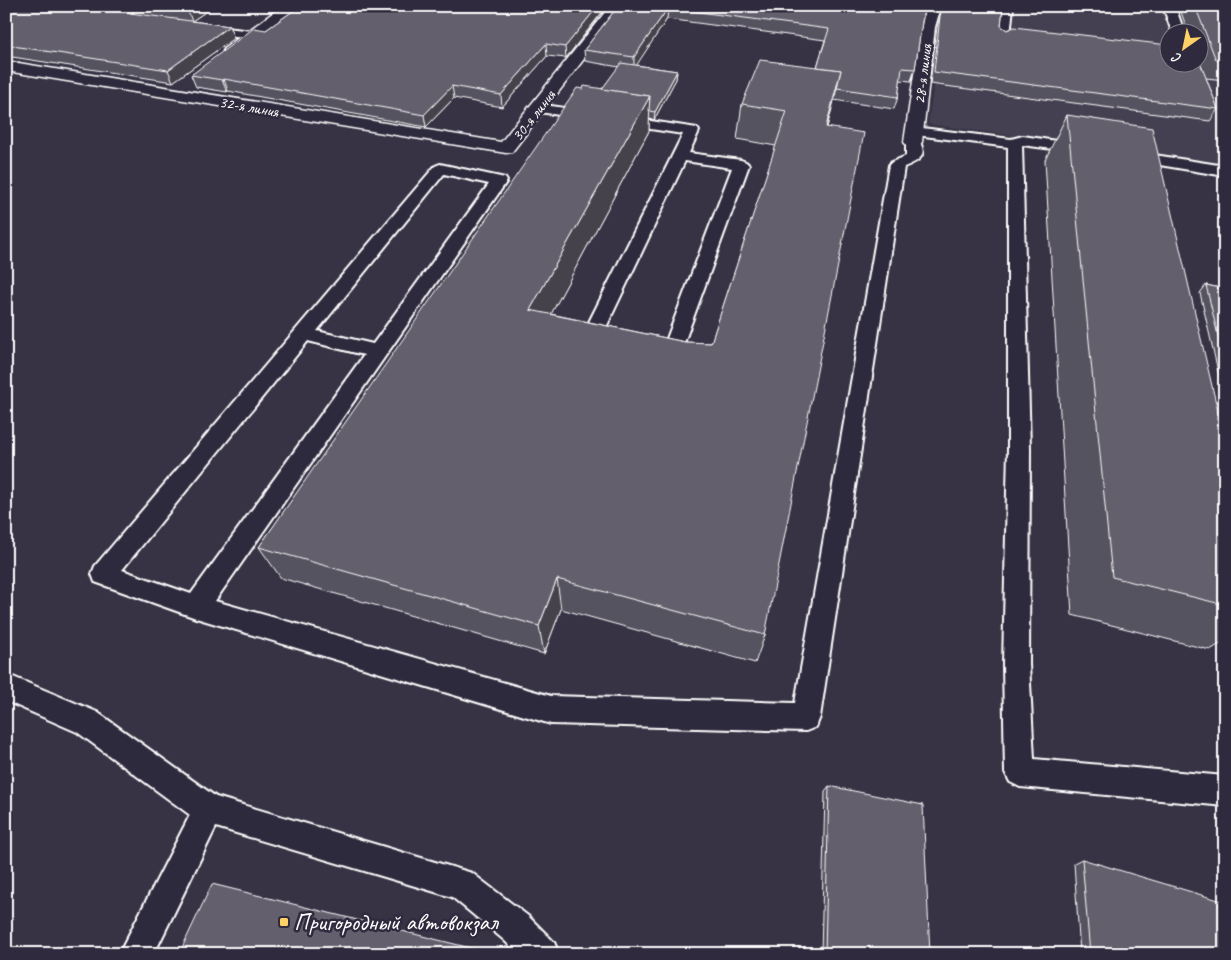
<svg xmlns="http://www.w3.org/2000/svg" width="1231" height="960" viewBox="0 0 1231 960" font-family="Caveat,sans-serif">
<rect width="100%" height="100%" fill="#373345"/>
<filter id="ink" filterUnits="userSpaceOnUse"><feTurbulence type="fractalNoise" baseFrequency=".02" numOctaves="2"/><feDisplacementMap in="SourceGraphic" scale="10" xChannelSelector="R" yChannelSelector="G"/><feConvolveMatrix kernelMatrix="1 2 1 2 8 2 1 2 1" color-interpolation-filters="sRGB"/></filter>
<g filter="url(#ink)">
<path fill="#444051" fill-rule="evenodd" d="M 946,6 L 1225,6 L 1225,165 L 928,124 ZM 1168,32 L 1198,32 L 1198,62 L 1168,62 Z"/>
<g fill="none" stroke-linecap="round" stroke-linejoin="round">
<defs>
<g id="lane">
<path d="M 126,6 L 141,6 L 128,15 L 141,17 L 143,20 L 141,23 L 113,20 L 111,17 Z"/>
<path d="M 1001,6 L 1013,6 L 1010,36 L 1004,40 L 998,36 Z"/>
<path d="M 1163,6 L 1175,6 L 1184,32 L 1172,32 Z"/>
<path d="M 201,25 L 252,31 L 258,35 L 252,39 L 197,32 L 195,29 L 197,26 Z"/>
<path d="M 538,104 L 697,128 L 699,131 L 689,153 L 741,160 L 746,162 L 749,165 L 677,362 C 668,365 659,362 650,359 L 647,354 L 650,349 L 657,347 L 663,349 L 732,168 L 685,161 L 602,336 L 608,337 L 611,342 L 608,347 L 601,349 L 583,345 L 580,340 L 683,134 L 533,111 L 531,108 Z"/>
<path d="M 914,127 L 1011,139 L 1023,136 L 1083,145 L 1088,146 L 1090,149 L 1088,152 L 1083,153 L 1022,145 L 1030,449 L 1029,664 L 1034,759 L 1225,776 L 1225,806 L 1020,787 L 1010,782 L 1005,772 L 1003,664 L 1008,449 L 1008,147 L 909,134 L 907,131 L 909,128 Z"/>
<path d="M 913,138 L 918,139 C 929,156 919,161 904,167 L 820,717 L 816,727 L 806,731 L 551,724 L 196,618 L 95,582 L 92,574 L 95,566 L 435,166 L 440,164 L 505,178 L 507,181 L 215,601 L 551,696 L 795,703 L 889,165 L 892,162 L 906,156 L 906,142 L 908,139 ZM 444,174 L 489,184 L 373,344 L 317,331 ZM 308,341 L 364,355 L 191,594 L 122,570 Z"/>
<path d="M 1129,151 L 1225,166 L 1225,176 L 1124,159 L 1121,156 L 1124,153 Z"/>
<path d="M 6,674 L 97,712 L 216,797 L 472,873 L 528,916 L 554,942 L 559,954 L 518,954 L 504,940 L 452,897 L 216,827 L 154,954 L 119,954 L 190,815 L 77,732 L 6,701 Z"/>
</g>
<g id="street">
<path d="M 282,6 L 299,6 L 237,54 L 225,54 L 223,51 L 225,48 Z"/>
<path d="M 610,6 L 625,6 L 512,152 L 506,153 L 6,71 L 6,61 L 501,142 Z"/>
<path d="M 927,6 L 941,6 L 935,27 L 922,142 L 919,146 L 913,147 L 907,146 L 904,142 L 921,27 Z"/>
</g>
</defs>
<use href="#lane" stroke="#fff" stroke-width="4"/>
<use href="#street" stroke="#fff" stroke-width="3"/>
<use href="#lane" fill="#2f2a3d" fill-rule="evenodd"/>
<use href="#street" fill="#2f2a3d" fill-rule="evenodd"/>
</g>
<g fill="#55525e" stroke="#fff" fill-rule="evenodd">
<path d="M 6,6 L 122,6 L 116,11 L 134,13 L 130,6 L 214,6 L 192,21 L 229,26 L 234,38 L 173,82 L 6,56 Z"/>
<path d="M 300,6 L 607,6 L 566,58 L 547,56 L 502,107 L 454,98 L 426,127 L 228,91 L 227,92 L 196,87 L 191,75 L 266,30 Z"/>
<path d="M 618,6 L 923,15 L 915,69 L 911,81 L 900,80 L 898,97 L 894,109 L 834,100 L 827,127 L 765,635 L 755,663 L 561,609 L 544,654 L 281,578 L 259,547 L 583,89 L 602,89 L 619,67 L 585,61 L 584,50 ZM 667,19 L 825,40 L 817,67 L 742,104 L 737,139 L 776,146 L 711,343 L 685,342 L 551,314 L 649,131 L 649,119 L 654,120 L 676,79 L 677,71 L 636,65 Z"/>
<path d="M 943,6 L 1003,6 L 1001,26 L 1007,30 L 1198,62 L 1198,32 L 1188,32 L 1179,6 L 1225,6 L 1225,80 L 1206,78 L 1218,109 L 1210,121 L 930,84 L 937,27 Z"/>
<path d="M 1067,115 L 1225,442 L 1225,641 L 1210,650 L 1072,615 L 1045,160 Z"/>
<path d="M 1206,285 L 1225,289 L 1225,402 L 1200,293 Z"/>
<path d="M 829,786 L 930,954 L 821,954 L 825,791 Z"/>
<path d="M 1082,859 L 1225,954 L 1080,954 L 1074,863 Z"/>
</g>
<g fill="#45424c" stroke="#fff">
<path d="M 105,6 L 122,6 L 110,15 Z"/>
<path d="M 191,6 L 214,6 L 192,21 L 187,9 Z"/>
<path d="M 598,6 L 607,6 L 566,58 L 565,47 Z"/>
<path d="M 668,8 L 667,19 L 634,69 L 634,57 Z"/>
<path d="M 229,26 L 234,38 L 173,82 L 168,70 Z"/>
<path d="M 546,44 L 547,56 L 502,107 L 501,95 Z"/>
<path d="M 841,70 L 833,105 L 817,163 L 826,127 Z"/>
<path d="M 677,71 L 676,79 L 654,120 L 655,112 Z"/>
<path d="M 224,79 L 228,91 L 227,92 L 222,80 Z"/>
<path d="M 452,86 L 454,98 L 426,127 L 424,115 Z"/>
<path d="M 650,96 L 649,131 L 534,346 L 530,310 Z"/>
<path d="M 557,579 L 561,609 L 544,654 L 539,626 Z"/>
</g>
<g fill="#635f6d" stroke="#fff">
<path d="M 6,6 L 105,6 L 107,10 L 229,26 L 168,70 L 6,45 Z"/>
<path d="M 165,6 L 191,6 L 187,9 Z"/>
<path d="M 300,6 L 598,6 L 565,47 L 546,44 L 501,95 L 452,86 L 424,115 L 224,79 L 222,80 L 191,75 L 254,28 L 266,30 Z"/>
<path d="M 618,6 L 925,6 L 923,15 L 915,69 L 902,68 L 898,97 L 837,88 L 841,70 L 817,67 L 829,29 L 668,8 L 634,57 L 584,50 Z"/>
<path d="M 943,6 L 1003,6 L 1001,26 L 1007,30 L 1014,27 L 1168,45 L 1168,62 L 1198,62 L 1198,57 L 1218,109 L 934,72 L 940,16 Z"/>
<path d="M 1195,6 L 1225,6 L 1225,61 L 1216,60 Z"/>
<path d="M 760,60 L 841,70 L 826,127 L 864,133 L 765,635 L 557,579 L 539,626 L 259,547 L 577,88 L 583,89 L 584,86 L 650,96 L 530,310 L 685,342 L 711,343 L 787,111 L 742,104 Z"/>
<path d="M 621,63 L 677,71 L 655,112 L 649,111 L 650,96 L 602,89 Z"/>
<path d="M 1067,115 L 1152,128 L 1225,442 L 1225,605 L 1112,577 Z"/>
<path d="M 1206,285 L 1225,289 L 1225,365 Z"/>
<path d="M 829,786 L 923,805 L 930,954 L 825,954 Z"/>
<path d="M 1082,859 L 1225,902 L 1225,954 L 1090,954 Z"/>
<path d="M 212,884 L 495,954 L 179,954 Z"/>
</g>
</g>
<rect fill="#ffd166" stroke="#2f2a3d" stroke-width="2" x="279" y="917" width="10" height="10" rx="2.5"/>
<g text-anchor="middle" stroke-width="5" stroke-linejoin="round" paint-order="stroke">
<g font-size="16" fill="#fff" stroke="#2f2a3d">
<text transform="translate(922 74) rotate(-83)" y="6">28-я линия</text>
<text transform="translate(249 106) rotate(10)" y="6">32-я линия</text>
<text transform="translate(533 115) rotate(-52)" y="6">30-я линия</text>
</g>
<g font-size="24" fill="#fff" stroke="#2f2a3d" text-anchor="start">
<text x="294" y="930">Пригородный автовокзал</text>
</g>
</g>
<rect width="1231" height="960" fill="none" stroke="#2f2a3d" stroke-width="25"/>
<rect x="12" y="12" width="1206" height="935" fill="none" stroke="#fff" stroke-width="2" filter="url(#ink)"/>
<g transform="translate(1184 48) rotate(213)"><circle r="24" fill="#2f2a3d" stroke="#827f8b"/>
<path d="M0-4L9 19L0 12L-9 19Z" fill="#ffd166"/>
<text y="-8" font-size="14" font-weight="bold" text-anchor="middle" fill="#ffffff">С</text>
</g>
</svg>
